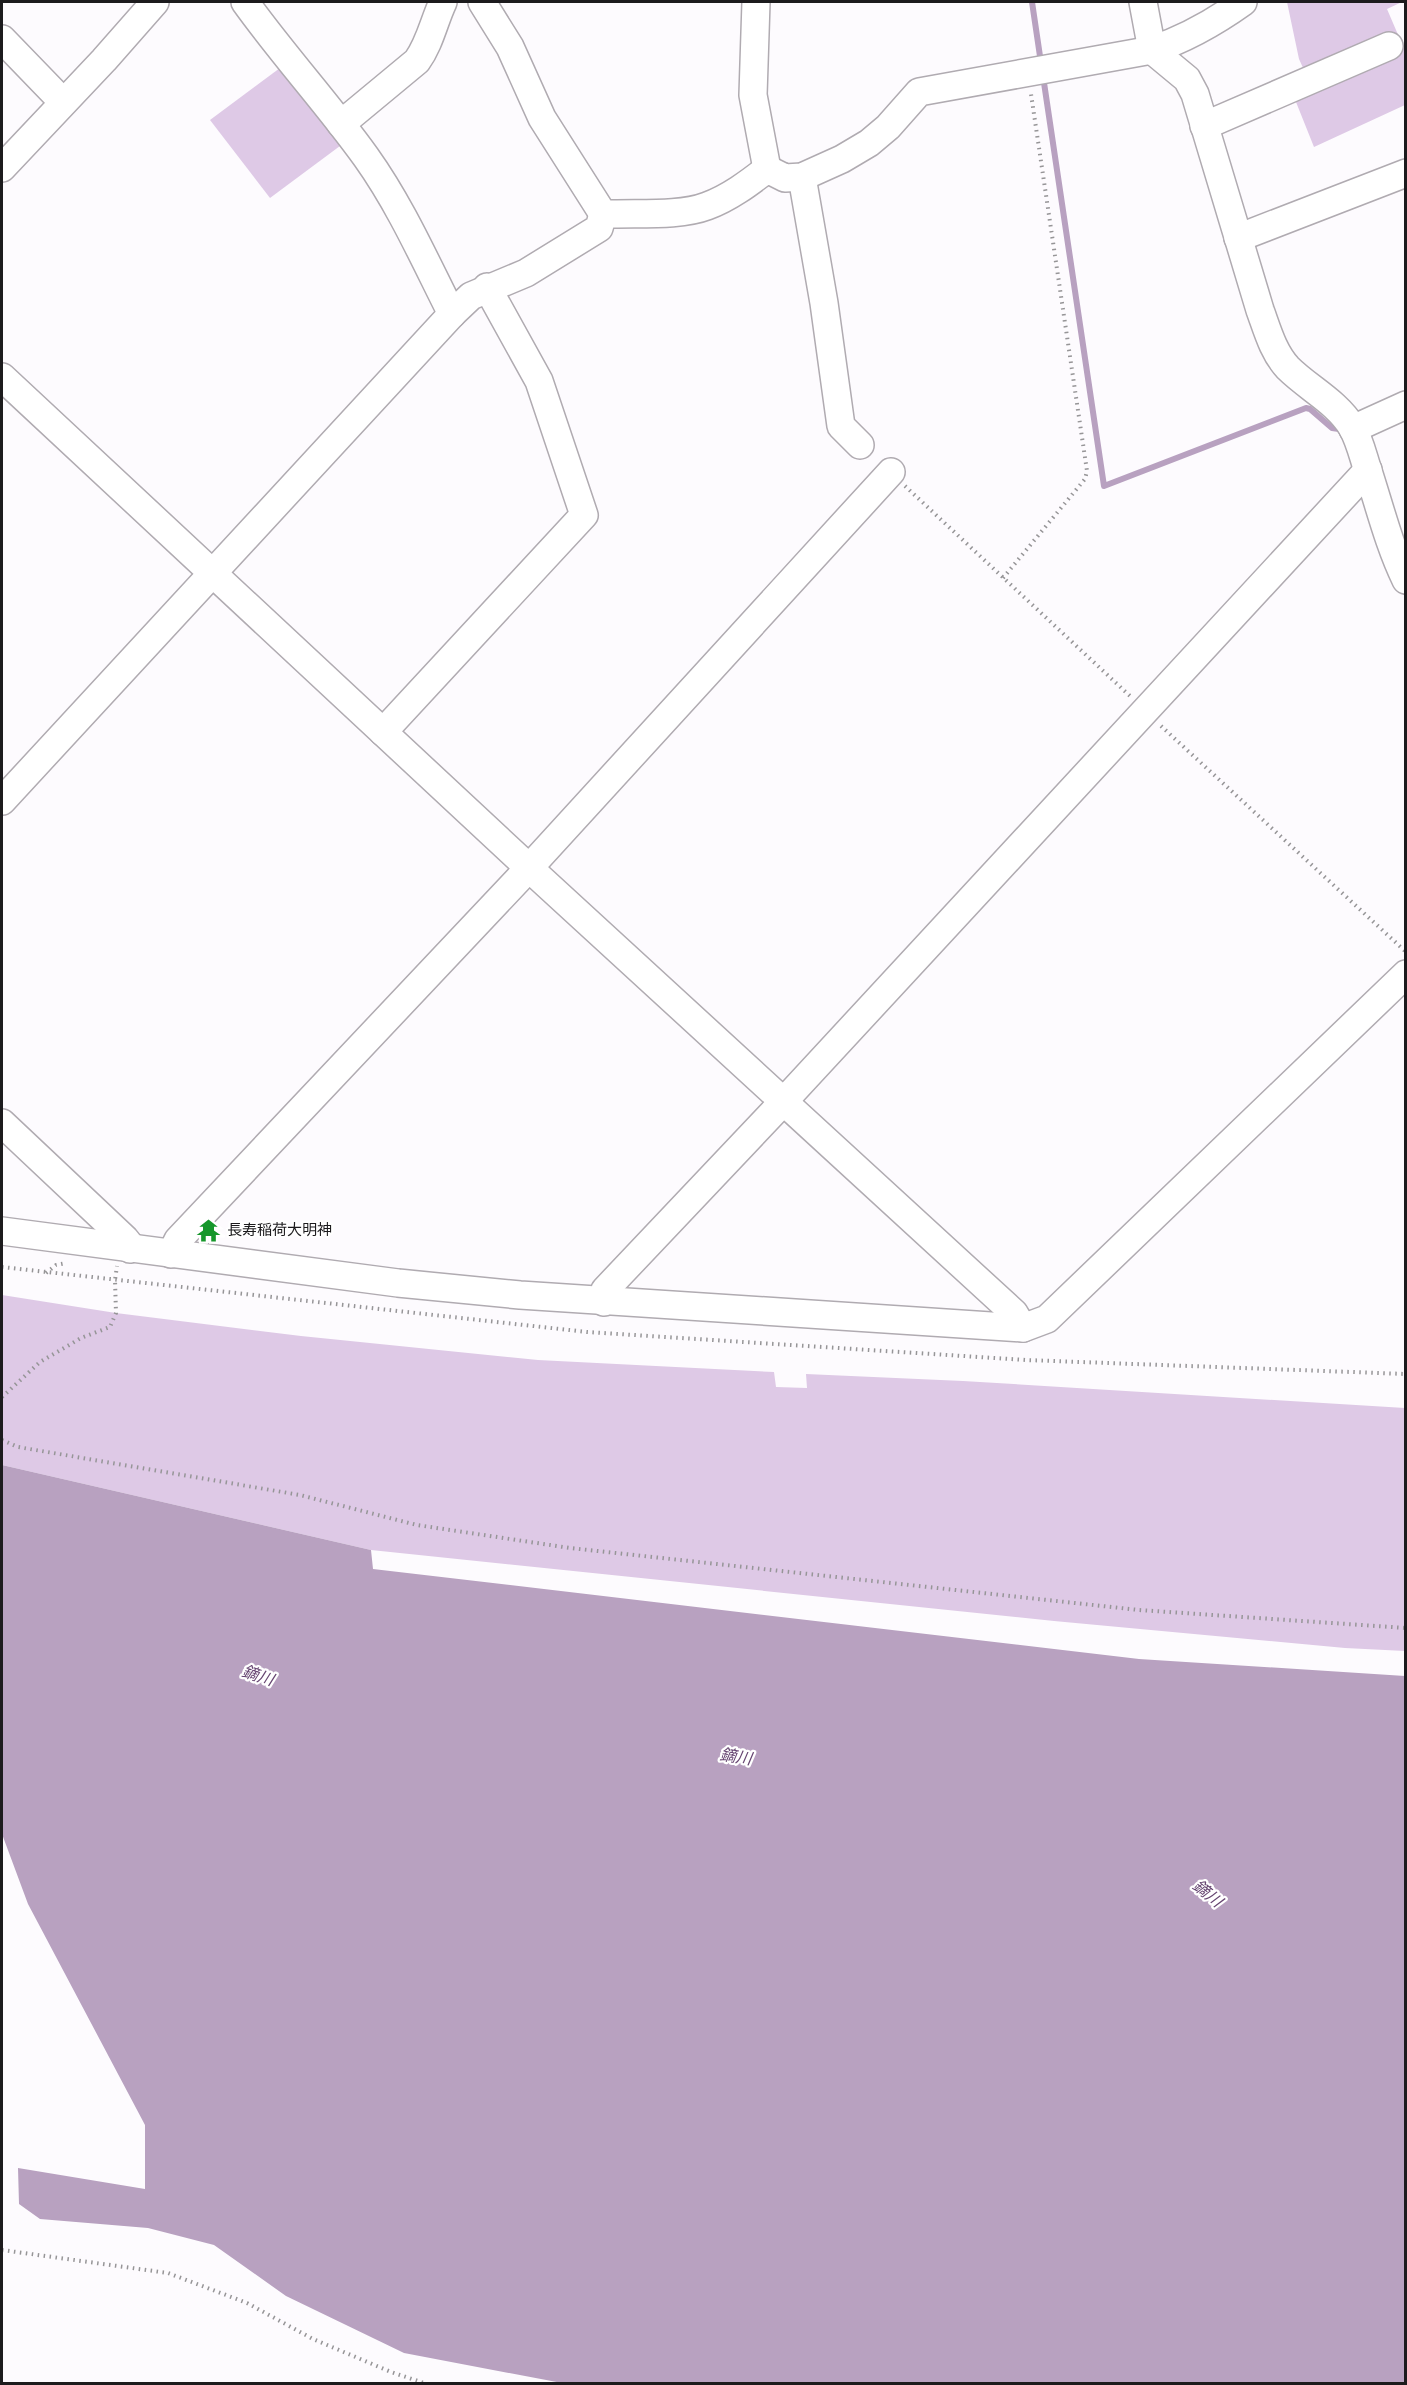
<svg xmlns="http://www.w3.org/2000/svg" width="1407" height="2385" viewBox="0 0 1407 2385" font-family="'Libre Baskerville','Noto Sans JP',serif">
<rect width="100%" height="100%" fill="#fdfbfe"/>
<g fill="#dec9e6">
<path d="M 1287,2 L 1402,2 L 1387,9 L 1405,51 L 1405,105 L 1314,147 L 1296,102 L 1314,92 L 1299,59 Z"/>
<path d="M 284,65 L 344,143 L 270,198 L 210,120 Z"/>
<path d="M 2,1295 L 116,1313 L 301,1336 L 538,1360 L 774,1372 L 776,1387 L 807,1388 L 806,1374 L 963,1381 L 1405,1408 L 1405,1651 L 1345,1648 L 1054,1621 L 371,1550 L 2,1465 Z"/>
</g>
<path fill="#b8a1c0" d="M 2,1465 L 371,1550 L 373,1569 L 1139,1659 L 1405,1676 L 1405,2383 L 562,2383 L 404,2353 L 286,2296 L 214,2245 L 148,2228 L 40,2219 L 19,2204 L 18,2168 L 145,2189 L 145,2125 L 28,1904 L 2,1834 Z"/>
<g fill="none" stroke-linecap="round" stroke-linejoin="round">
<g stroke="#b8a1c0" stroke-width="6">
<path d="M 1032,2 L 1041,63"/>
<path d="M 1043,76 L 1104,486 L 1306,408 L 1310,409 L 1332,428 L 1339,429"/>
</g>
<defs>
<g id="minor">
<path d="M 245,2 C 283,55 328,104 366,157 C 401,206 425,261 452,314"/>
<path d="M 482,2 L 510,47 L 542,118 L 603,214 L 613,214 C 641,213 681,216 707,206 C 729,198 749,183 767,169 L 785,178 L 802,177 L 842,159 L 869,143 L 888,127 L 919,92 L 1152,50 C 1185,39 1215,22 1243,2"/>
<path d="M 756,2 L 753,95 L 767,169"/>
<path d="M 1143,2 L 1152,50 L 1187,79 L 1195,94 L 1260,310 C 1267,329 1273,352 1288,368 C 1308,388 1337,402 1352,427 C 1360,441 1363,456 1368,471 C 1380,508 1389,545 1406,580"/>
<path d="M 2,39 L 63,102"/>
<path d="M 341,124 L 417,61 C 430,43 434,21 443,2"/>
<path d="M 1204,126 L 1389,46"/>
<path d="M 2,168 L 104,60 L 155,2"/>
<path d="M 802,177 L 824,303 L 841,426 L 860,445"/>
<path d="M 1238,238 L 1406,173"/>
<path d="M 2,377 L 529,868 L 1014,1313 L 1023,1328"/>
<path d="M 1353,429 L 1406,405"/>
<path d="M 383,732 L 584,515 L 539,381 L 487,287"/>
<path d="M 2,801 L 452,314 L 471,296 L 526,273 L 599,228 L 603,214"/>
<path d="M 2,1123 L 125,1239 L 129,1244 L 130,1249"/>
<path d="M 2,1231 L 398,1283 L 520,1295 L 1023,1328 L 1047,1319 L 1406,974"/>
<path d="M 171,1254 L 178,1240 L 529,868 L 891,472"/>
<path d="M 604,1302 L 605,1290 L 784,1101 L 1368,470"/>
</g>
</defs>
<use href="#minor" stroke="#b0abb1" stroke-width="30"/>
<g stroke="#969597" stroke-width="4" stroke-dasharray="1.5 4.5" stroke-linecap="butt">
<path d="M 905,486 L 1130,696"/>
<path d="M 1003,578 L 1085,479 L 1087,471 L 1031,94"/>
<path d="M 1161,726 L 1405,951"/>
<path d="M 2,1267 L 587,1332 L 1026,1360 L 1406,1374"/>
<path d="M 46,1273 L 56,1265 L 66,1263"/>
<path d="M 2,1397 L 40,1362 L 81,1338 L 110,1327 L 116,1313 L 115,1280 L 117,1266"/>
<path d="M 2,1440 L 18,1447 L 300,1495 L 417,1525 L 570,1548 L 1139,1610 L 1406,1628"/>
<path d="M 2,2250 L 168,2273 L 247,2303 L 313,2339 L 391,2372 L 427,2384"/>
</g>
<use href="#minor" stroke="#fff" stroke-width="27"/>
</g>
<defs>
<symbol id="temple-bare" viewBox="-9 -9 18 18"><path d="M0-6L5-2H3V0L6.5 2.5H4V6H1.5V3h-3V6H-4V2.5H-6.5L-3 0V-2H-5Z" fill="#16972b" stroke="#fff" stroke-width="2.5" paint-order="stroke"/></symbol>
</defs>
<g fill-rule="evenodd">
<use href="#temple-bare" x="192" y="1214" width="33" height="33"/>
</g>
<g text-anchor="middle" stroke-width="4.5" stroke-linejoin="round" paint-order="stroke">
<g font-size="15" fill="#1c1b1d" stroke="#fff" text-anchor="start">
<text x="227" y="1235">長寿稲荷大明神</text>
</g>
<g font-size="16" font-style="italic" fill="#664571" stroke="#fff">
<text transform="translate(258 1675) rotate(18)" y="6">鏑川</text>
<text transform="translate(736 1756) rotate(9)" y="6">鏑川</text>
<text transform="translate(1208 1893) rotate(39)" y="6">鏑川</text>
</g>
</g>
<rect width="1407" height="2385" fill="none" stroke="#1c1b1d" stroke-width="6"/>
</svg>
